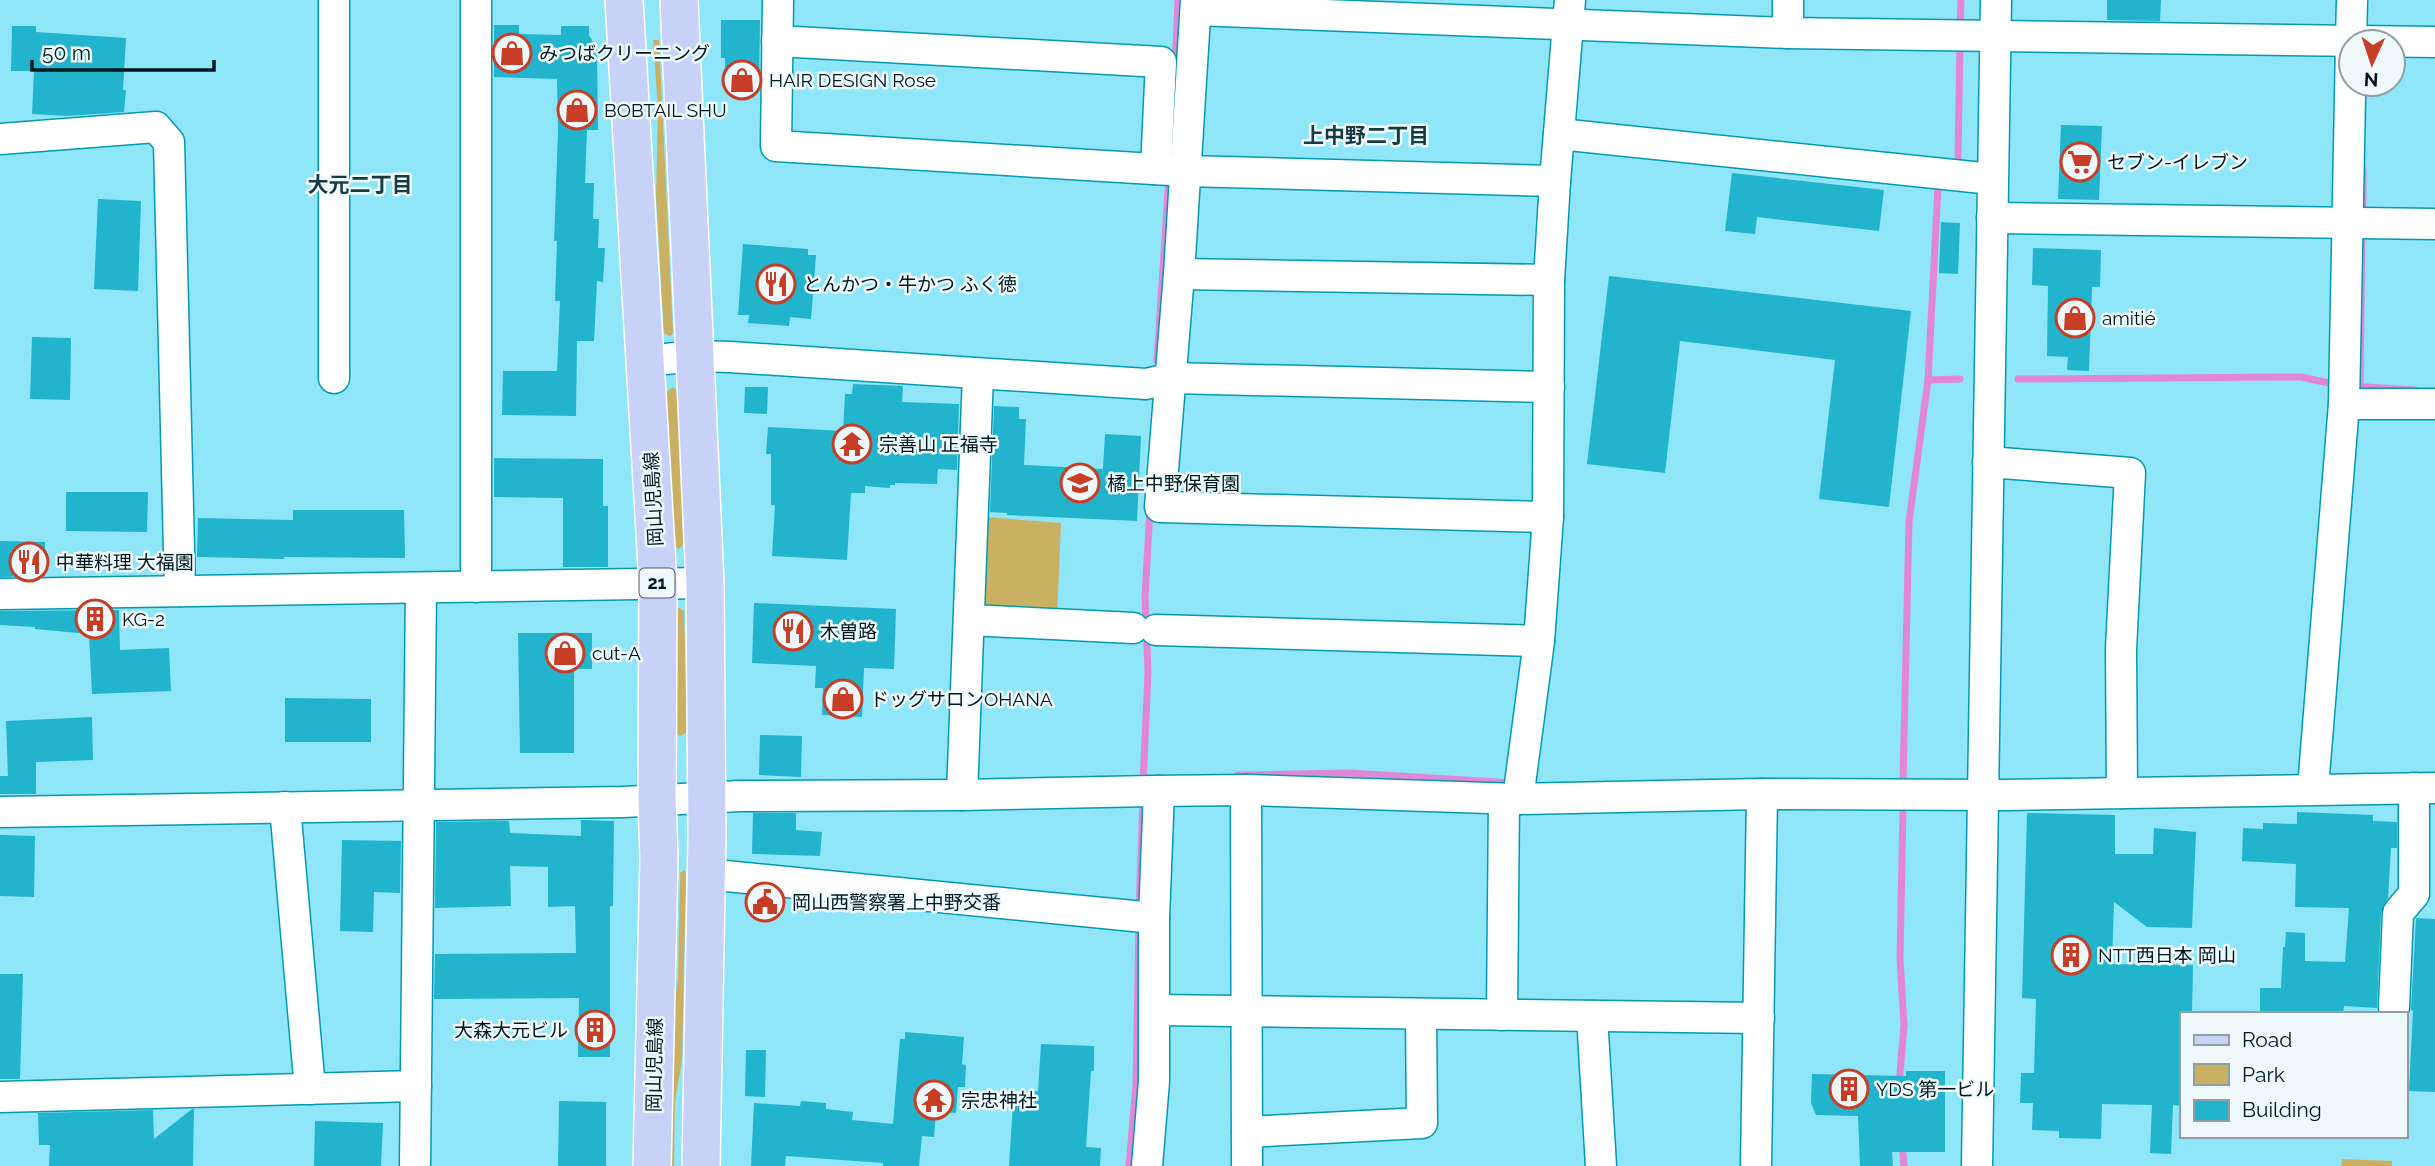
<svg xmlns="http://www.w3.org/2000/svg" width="2435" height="1166" viewBox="0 0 2435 1166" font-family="Raleway,'Noto Sans JP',sans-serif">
<rect width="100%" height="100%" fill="#8fe6f8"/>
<g fill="#c9b062">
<path d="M 653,40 L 659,40 L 673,333 L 670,336 L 664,333 L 656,196 L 658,109 Z"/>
<path d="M 673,387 L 678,392 L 684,544 L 679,549 L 672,545 L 666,392 Z"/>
<path d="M 985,517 L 1061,523 L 1057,619 L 980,612 Z"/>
<path d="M 679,608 L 684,611 L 687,730 L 686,733 L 680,736 L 675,734 L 676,609 Z"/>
<path d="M 684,870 L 686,873 L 682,1060 L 675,1101 L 674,1166 L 668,1166 L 671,1020 L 678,979 L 680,873 Z"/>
<path d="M 2342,1159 L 2392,1161 L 2392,1166 L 2341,1166 Z"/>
</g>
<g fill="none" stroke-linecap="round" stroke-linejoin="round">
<g stroke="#e187d5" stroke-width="7">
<path d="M 1960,28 L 1961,0"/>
<path d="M 1175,71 L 1178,0"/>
<path d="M 1958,158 L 1960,43"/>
<path d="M 2363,218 L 2363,170"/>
<path d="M 1157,361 L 1169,177"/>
<path d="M 2018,379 L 2301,377 L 2338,385"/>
<path d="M 1928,380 L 1938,187"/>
<path d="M 2350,386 L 2415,390"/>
<path d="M 2360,386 L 2362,230"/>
<path d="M 1238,775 L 1350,773 L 1513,783"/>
<path d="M 1900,782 L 1903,782 L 1909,522 L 1928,380 L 1960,379"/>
<path d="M 1143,784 L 1148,672 L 1145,597 L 1150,509"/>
<path d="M 1139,910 L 1143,800"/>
<path d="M 1899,1085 L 1904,1025 L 1900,959 L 1903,808"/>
<path d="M 1902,1142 L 1904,1166"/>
<path d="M 1129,1166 L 1136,1085 L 1139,922"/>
</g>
</g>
<g fill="#21b4cc">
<path d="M 2107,0 L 2161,0 L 2160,21 L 2107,20 Z"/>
<path d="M 721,20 L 760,20 L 759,91 L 725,91 L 725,58 L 721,58 Z"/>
<path d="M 494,25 L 519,25 L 519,34 L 561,35 L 561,26 L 589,26 L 589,35 L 597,49 L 598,130 L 587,130 L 585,183 L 594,183 L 593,219 L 599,219 L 598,248 L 605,248 L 603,282 L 597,281 L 594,341 L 577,341 L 576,416 L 502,415 L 503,371 L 557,371 L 560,301 L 555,301 L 557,241 L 554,241 L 558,131 L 557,79 L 494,77 Z"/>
<path d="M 12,26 L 36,26 L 36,32 L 126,38 L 123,90 L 126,90 L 124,112 L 67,116 L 32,114 L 34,71 L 11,71 Z"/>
<path d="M 2061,125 L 2102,126 L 2099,200 L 2058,199 Z"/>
<path d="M 1732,173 L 1884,190 L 1879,231 L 1757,217 L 1755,234 L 1725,231 Z"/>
<path d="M 98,199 L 141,201 L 138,291 L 94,289 Z"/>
<path d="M 1941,222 L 1960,223 L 1958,274 L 1939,273 Z"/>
<path d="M 743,244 L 808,249 L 808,255 L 816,255 L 811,319 L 790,317 L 789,326 L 748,323 L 749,315 L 738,315 Z"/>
<path d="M 2033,248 L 2101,250 L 2100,287 L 2092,287 L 2089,371 L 2067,370 L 2068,357 L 2047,356 L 2048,286 L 2032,285 Z"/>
<path d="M 1609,276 L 1911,311 L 1889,507 L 1819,499 L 1835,360 L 1680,341 L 1665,473 L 1587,464 Z"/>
<path d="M 32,337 L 71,338 L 70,400 L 30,399 Z"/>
<path d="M 853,384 L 903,386 L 902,402 L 959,404 L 957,470 L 938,469 L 937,484 L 895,483 L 895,485 L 890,485 L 890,488 L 865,486 L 865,493 L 851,493 L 847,560 L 772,556 L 775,505 L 771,505 L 771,454 L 766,454 L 768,427 L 843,431 L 845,394 L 852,394 Z"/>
<path d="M 745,387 L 768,387 L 767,414 L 744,413 Z"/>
<path d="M 994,406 L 1019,407 L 1019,419 L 1026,419 L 1024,465 L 1103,469 L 1105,434 L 1141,436 L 1137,521 L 1007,515 L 1007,513 L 990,512 Z"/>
<path d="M 494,458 L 603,459 L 603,506 L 608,506 L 608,567 L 563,567 L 563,498 L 494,497 Z"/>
<path d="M 66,492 L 148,492 L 147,532 L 66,531 Z"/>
<path d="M 293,510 L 404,510 L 405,558 L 284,557 L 284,559 L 197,557 L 198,518 L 293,520 Z"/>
<path d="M 0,541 L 45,542 L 45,576 L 0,577 Z"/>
<path d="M 754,603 L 896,609 L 894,669 L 864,668 L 862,717 L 822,715 L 823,688 L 815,688 L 816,666 L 752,663 Z"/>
<path d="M 119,610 L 120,650 L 169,648 L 171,691 L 92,694 L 89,634 L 35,629 L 35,627 L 0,625 L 0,611 Z"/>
<path d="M 518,633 L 592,633 L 592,669 L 574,669 L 574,753 L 520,753 Z"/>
<path d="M 285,698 L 371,699 L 371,742 L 285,742 Z"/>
<path d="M 92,717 L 93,760 L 36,762 L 36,794 L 0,794 L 0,776 L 8,776 L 6,721 Z"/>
<path d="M 760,735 L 802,736 L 801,777 L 759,775 Z"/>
<path d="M 2297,812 L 2373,815 L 2373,821 L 2397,822 L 2397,848 L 2391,848 L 2388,898 L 2381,912 L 2377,1008 L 2344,1006 L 2343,1014 L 2260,1014 L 2260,988 L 2281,988 L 2283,947 L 2285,947 L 2286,932 L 2305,933 L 2305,961 L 2345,962 L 2349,908 L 2295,907 L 2296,864 L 2242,861 L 2243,828 L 2263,829 L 2263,823 L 2297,824 Z"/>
<path d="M 753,813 L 796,813 L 796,830 L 822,832 L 820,856 L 752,854 Z"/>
<path d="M 2027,813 L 2115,815 L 2115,854 L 2153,854 L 2154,828 L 2196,832 L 2192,928 L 2147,927 L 2114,902 L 2112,964 L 2193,965 L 2192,1014 L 2181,1014 L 2181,1106 L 2173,1105 L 2171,1154 L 2150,1153 L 2152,1105 L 2102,1104 L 2101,1139 L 2059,1138 L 2059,1131 L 2032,1130 L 2033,1103 L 2020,1103 L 2021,1073 L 2034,1073 L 2036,999 L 2022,998 Z"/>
<path d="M 581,820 L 614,821 L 613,906 L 610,906 L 610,1057 L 578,1057 L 579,998 L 434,999 L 435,954 L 576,953 L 575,906 L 548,907 L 548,867 L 510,866 L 511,906 L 435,908 L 436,822 L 509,821 L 510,833 L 581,836 Z"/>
<path d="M 0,835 L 35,836 L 34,897 L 0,896 Z"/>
<path d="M 342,840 L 401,841 L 400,893 L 374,892 L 373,932 L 340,931 Z"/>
<path d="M 754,896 L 777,899 L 776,919 L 753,917 Z"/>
<path d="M 2416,918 L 2435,919 L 2435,1092 L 2409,1091 L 2413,1011 L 2411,1010 Z"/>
<path d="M 0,974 L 23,974 L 20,1079 L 0,1079 Z"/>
<path d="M 905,1032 L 964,1037 L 962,1064 L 966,1065 L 965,1087 L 958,1087 L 956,1113 L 936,1112 L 934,1137 L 922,1136 L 919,1166 L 883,1166 L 883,1163 L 786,1156 L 785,1166 L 751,1166 L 754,1103 L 800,1106 L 801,1101 L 826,1103 L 826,1109 L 853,1112 L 852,1120 L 893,1124 L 900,1039 L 905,1039 Z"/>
<path d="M 1041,1044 L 1094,1046 L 1094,1071 L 1091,1071 L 1086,1147 L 1101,1148 L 1100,1166 L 1009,1166 L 1013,1104 L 1030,1105 L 1031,1091 L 1038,1091 Z"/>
<path d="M 746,1050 L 766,1050 L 765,1097 L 745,1096 Z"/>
<path d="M 1906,1071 L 1945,1071 L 1945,1152 L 1892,1152 L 1893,1166 L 1860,1166 L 1858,1116 L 1816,1115 L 1811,1103 L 1812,1074 L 1906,1076 Z"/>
<path d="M 559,1101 L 606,1102 L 606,1166 L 558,1166 Z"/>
<path d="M 192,1109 L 194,1109 L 193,1166 L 49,1166 L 50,1145 L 39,1145 L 38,1113 L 153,1110 L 154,1139 Z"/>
<path d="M 315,1121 L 383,1123 L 381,1166 L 314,1166 Z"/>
</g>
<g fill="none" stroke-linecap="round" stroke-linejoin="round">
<defs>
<g id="minor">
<path d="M 334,0 L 334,378"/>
<path d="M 778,0 L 776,146 L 1186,171 L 1555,181"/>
<path d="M 1196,0 L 1179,274 L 1160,507 L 1548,517"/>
<path d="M 1196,10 L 1788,33 L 2435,42"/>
<path d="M 1788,33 L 1788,0"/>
<path d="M 777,41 L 1161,62 L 1156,169"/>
<path d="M 2351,42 L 2352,0"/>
<path d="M 1559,134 L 1992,179"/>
<path d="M 0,139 L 156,127 L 169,142 L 180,591"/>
<path d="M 1992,218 L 2435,224"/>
<path d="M 1179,274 L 1549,280"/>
<path d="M 646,361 L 695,356 L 730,357 L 1146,384 L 1172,378 L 1549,387"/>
<path d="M 2344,404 L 2435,404"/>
<path d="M 1988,462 L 2130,473 L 2121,649 L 2122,793"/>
<path d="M 476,587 L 476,0"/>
<path d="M 0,594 L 705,583"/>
<path d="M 969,620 L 1133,628"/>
<path d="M 1156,630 L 1539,641"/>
<path d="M 2313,788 L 2344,404 L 2351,44"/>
<path d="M 1246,790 L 1247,1166"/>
<path d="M 962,795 L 978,374"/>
<path d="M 1518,799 L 1539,641 L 1548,517 L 1549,280 L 1555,181 L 1570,0"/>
<path d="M 285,807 L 310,1089"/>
<path d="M 0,812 L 623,802 L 740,796 L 962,795 L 1152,791 L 1246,790 L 1518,799 L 1762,794 L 2005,795 L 2435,788"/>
<path d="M 705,874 L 1154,918"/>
<path d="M 2394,1007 L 2398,913 L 2414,894 L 2414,788"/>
<path d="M 1156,1010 L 1759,1018"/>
<path d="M 1502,1015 L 1504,799"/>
<path d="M 1592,1016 L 1601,1166"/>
<path d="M 0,1097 L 416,1086"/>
<path d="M 1247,1132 L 1422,1123 L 1421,1014"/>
<path d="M 415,1166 L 421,588"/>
<path d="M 1147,1166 L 1154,1081 L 1154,918 L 1159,791"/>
<path d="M 1756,1166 L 1762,794"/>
<path d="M 1977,1166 L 1996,0"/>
</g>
<g id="major">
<path d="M 624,0 L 658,584 L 657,800 L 659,857 L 652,1166"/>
<path d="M 679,0 L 705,583 L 707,837 L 701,1166"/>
</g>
</defs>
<use href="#minor" stroke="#039ab0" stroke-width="33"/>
<use href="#major" stroke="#fff" stroke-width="40"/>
<use href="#minor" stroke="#fff" stroke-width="30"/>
<use href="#major" stroke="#c8d2f8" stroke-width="37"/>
</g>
<defs>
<symbol id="shop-ring" viewBox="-11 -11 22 22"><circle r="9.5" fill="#eff9fc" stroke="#c83d25" stroke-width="1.5"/><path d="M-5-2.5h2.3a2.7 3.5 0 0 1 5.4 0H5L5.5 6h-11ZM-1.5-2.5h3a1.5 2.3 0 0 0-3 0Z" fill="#c83d25"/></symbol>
<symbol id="supermarket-ring" viewBox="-11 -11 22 22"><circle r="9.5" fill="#eff9fc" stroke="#c83d25" stroke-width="1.5"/><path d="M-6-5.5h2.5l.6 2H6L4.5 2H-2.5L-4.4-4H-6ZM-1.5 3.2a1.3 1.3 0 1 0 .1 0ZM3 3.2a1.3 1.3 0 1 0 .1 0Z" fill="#c83d25"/></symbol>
<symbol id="restaurant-ring" viewBox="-11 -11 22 22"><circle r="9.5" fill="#eff9fc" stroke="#c83d25" stroke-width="1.5"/><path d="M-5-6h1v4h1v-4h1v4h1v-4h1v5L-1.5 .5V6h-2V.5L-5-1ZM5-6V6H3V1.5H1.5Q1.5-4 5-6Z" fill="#c83d25"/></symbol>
<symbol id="temple-ring" viewBox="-11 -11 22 22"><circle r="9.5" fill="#eff9fc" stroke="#c83d25" stroke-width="1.5"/><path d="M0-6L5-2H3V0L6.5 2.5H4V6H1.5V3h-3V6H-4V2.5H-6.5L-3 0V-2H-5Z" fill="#c83d25"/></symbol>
<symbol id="school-ring" viewBox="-11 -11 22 22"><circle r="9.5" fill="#eff9fc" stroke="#c83d25" stroke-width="1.5"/><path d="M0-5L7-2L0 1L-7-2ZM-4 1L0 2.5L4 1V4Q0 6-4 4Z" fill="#c83d25"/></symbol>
<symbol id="building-ring" viewBox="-11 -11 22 22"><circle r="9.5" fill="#eff9fc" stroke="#c83d25" stroke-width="1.5"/><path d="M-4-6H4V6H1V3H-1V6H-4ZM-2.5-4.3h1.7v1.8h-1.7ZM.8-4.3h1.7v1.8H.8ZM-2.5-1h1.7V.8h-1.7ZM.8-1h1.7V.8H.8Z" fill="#c83d25"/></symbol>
<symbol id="civic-ring" viewBox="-11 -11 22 22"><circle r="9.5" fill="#eff9fc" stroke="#c83d25" stroke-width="1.5"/><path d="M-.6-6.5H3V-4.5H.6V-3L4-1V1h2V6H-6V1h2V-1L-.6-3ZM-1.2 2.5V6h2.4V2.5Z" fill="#c83d25"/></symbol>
</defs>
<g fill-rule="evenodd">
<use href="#shop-ring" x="490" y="31" width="44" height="44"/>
<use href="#shop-ring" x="720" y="58" width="44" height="44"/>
<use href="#shop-ring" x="555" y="88" width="44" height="44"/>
<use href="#supermarket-ring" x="2058" y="140" width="44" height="44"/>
<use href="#restaurant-ring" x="754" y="262" width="44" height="44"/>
<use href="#shop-ring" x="2053" y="296" width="44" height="44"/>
<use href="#temple-ring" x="830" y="422" width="44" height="44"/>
<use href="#school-ring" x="1058" y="461" width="44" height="44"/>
<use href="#restaurant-ring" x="7" y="540" width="44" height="44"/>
<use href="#building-ring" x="73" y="597" width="44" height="44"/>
<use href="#restaurant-ring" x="771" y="609" width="44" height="44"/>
<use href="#shop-ring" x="543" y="631" width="44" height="44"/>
<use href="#shop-ring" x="821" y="677" width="44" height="44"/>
<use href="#civic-ring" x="743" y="880" width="44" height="44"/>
<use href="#building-ring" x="2049" y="933" width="44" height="44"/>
<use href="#building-ring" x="573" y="1008" width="44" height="44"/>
<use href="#building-ring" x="1827" y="1067" width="44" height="44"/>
<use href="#temple-ring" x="912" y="1078" width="44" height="44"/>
</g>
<g text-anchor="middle" stroke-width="5" stroke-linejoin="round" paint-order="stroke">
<rect fill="#eff9fc" stroke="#485c60" stroke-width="2" x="639.5" y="568.5" width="35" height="29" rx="5"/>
<g font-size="18" font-weight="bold" fill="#00181d">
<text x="657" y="589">21</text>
</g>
<g font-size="19" fill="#00181d" stroke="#eff9fc" text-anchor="start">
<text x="539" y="60">みつばクリーニング</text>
<text x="769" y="87">HAIR DESIGN Rose</text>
<text x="604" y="117">BOBTAIL SHU</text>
<text x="2107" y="169">セブン-イレブン</text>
<text x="803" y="291">とんかつ・牛かつ ふく徳</text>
<text x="2102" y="325">amitié</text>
<text x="879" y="451">宗善山 正福寺</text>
<text x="1107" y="490">橘上中野保育園</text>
<text x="56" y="569">中華料理 大福園</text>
<text x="122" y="626">KG-2</text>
<text x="820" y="638">木曽路</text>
<text x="592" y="660">cut-A</text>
<text x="870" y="706">ドッグサロンOHANA</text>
<text x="792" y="909">岡山西警察署上中野交番</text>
<text x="2098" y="962">NTT西日本 岡山</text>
<text x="568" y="1037" text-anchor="end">大森大元ビル</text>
<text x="1876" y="1096">YDS 第一ビル</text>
<text x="961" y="1107">宗忠神社</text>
</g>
<g font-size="19" fill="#00181d" stroke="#eff9fc">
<text transform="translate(653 499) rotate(-93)" y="7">岡山児島線</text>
<text transform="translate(654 1065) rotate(-89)" y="7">岡山児島線</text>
</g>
<g font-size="21" font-weight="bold" fill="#153b42" stroke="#eff9fc">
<text x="1366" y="143">上中野二丁目</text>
<text x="360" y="192">大元二丁目</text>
</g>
</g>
<rect x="2180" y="1012" width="228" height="126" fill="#eff9fc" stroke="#8f9fa3" stroke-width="2"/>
<rect x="2194" y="1035" width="35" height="10" fill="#c8d2f8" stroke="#8f9fa3" stroke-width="2"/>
<text x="2242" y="1047" font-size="21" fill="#00181d">Road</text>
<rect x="2194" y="1064" width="35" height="21" fill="#c9b062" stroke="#8f9fa3" stroke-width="2"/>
<text x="2242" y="1082" font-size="21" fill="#00181d">Park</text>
<rect x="2194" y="1100" width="35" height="21" fill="#21b4cc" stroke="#8f9fa3" stroke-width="2"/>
<text x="2242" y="1117" font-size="21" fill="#00181d">Building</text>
<g transform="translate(2372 63) rotate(183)"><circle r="33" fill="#eff9fc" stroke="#8f9fa3" stroke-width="2"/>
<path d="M0-5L12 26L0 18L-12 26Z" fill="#c83d25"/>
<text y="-10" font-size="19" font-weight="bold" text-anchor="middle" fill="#00181d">N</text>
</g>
<path d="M32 60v10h182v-10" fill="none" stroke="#00181d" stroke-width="3.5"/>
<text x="42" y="60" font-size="21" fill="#00181d" stroke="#eff9fc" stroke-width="5" paint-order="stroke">50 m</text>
</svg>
